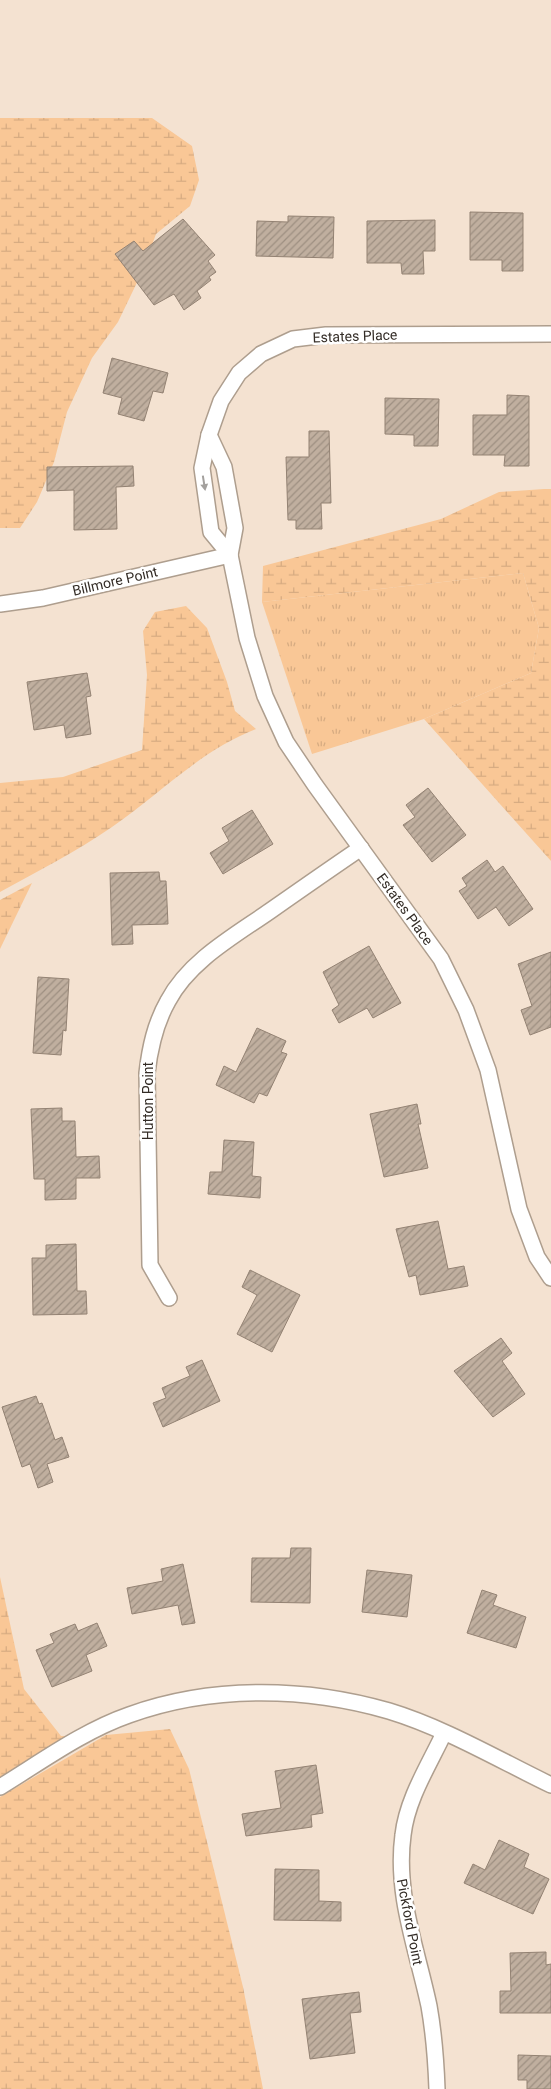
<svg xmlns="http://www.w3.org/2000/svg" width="551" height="2089" viewBox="0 0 551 2089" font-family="Roboto,sans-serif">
<defs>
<pattern id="grass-tufts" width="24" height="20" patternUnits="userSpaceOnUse" patternTransform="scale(1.25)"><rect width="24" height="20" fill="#f9c796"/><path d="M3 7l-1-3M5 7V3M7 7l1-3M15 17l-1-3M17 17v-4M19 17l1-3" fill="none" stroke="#d6ab81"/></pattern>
<pattern id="wetland-marsh" width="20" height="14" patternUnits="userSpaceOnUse" patternTransform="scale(1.25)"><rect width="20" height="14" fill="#f9c796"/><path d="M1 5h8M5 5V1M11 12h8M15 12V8" fill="none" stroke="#d6ab81"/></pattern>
<pattern id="building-hatch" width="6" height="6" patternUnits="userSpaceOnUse" patternTransform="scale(1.25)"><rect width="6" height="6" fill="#c0af9f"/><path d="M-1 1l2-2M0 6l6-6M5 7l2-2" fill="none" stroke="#9d8f81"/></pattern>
</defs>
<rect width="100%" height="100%" fill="#f4e2d1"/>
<path fill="url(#grass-tufts)" d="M 523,573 L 539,628 L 531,673 L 424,719 L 312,754 L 262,602 Z"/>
<g fill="url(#wetland-marsh)">
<path d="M 0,118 L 152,118 L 192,146 L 199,180 L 190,206 L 156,234 L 143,270 L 118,322 L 92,358 L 67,412 L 54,462 L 37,502 L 20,528 L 0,528 Z"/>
<path d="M 544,489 L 551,489 L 551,861 L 424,719 L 531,673 L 539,628 L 523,573 L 262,602 L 263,566 L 441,519 L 499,492 Z"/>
<path d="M 186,606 L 207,628 L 227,682 L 235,711 L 256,729 C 201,750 160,794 112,827 C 76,852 38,871 0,892 L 0,783 L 63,777 L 142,750 L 147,675 L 143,631 L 155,612 Z"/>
<path d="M 32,883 L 0,949 L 0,900 Z"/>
<path d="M 0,1577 L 24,1689 L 61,1736 L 70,1736 L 0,1777 Z"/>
<path d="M 170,1729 L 189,1769 L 243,1987 L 263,2089 L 0,2089 L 0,1797 L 106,1735 Z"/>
</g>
<g fill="url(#building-hatch)" stroke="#938273">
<path d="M 470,212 L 523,213 L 523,271 L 502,271 L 502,260 L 470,260 Z"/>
<path d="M 288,216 L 334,217 L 333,258 L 256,256 L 257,221 L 288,222 Z"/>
<path d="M 183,219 L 215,255 L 208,261 L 216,272 L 209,277 L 211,280 L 197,291 L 201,298 L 184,310 L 174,294 L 154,305 L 115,254 L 134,241 L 143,251 Z"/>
<path d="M 435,220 L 435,251 L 423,251 L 424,274 L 402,274 L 401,263 L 367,263 L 367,221 Z"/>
<path d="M 112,358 L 168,373 L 163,393 L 153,391 L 144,421 L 118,414 L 122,398 L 103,393 Z"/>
<path d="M 507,395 L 529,396 L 529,466 L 504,466 L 505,455 L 473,455 L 473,415 L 507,415 Z"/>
<path d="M 385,398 L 439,399 L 438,446 L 414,446 L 414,435 L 385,434 Z"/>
<path d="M 309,431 L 329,431 L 331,503 L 321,503 L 322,529 L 296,529 L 296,520 L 288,520 L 286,457 L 309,457 Z"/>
<path d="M 133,466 L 134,486 L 116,487 L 117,529 L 74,530 L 74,490 L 47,491 L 47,467 Z"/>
<path d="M 87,673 L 91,696 L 86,697 L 91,734 L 66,738 L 64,725 L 34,730 L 27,682 Z"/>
<path d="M 428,788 L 466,835 L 432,862 L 403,825 L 415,817 L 406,805 Z"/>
<path d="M 252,810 L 273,844 L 223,874 L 210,853 L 229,841 L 222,828 Z"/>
<path d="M 487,860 L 495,872 L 503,866 L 533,909 L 509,926 L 496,907 L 478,919 L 459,891 L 467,886 L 462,878 Z"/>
<path d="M 159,872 L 160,881 L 166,881 L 168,924 L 132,925 L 133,944 L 112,945 L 110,873 Z"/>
<path d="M 369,946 L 401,1003 L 373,1018 L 367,1008 L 339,1023 L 332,1010 L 339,1005 L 323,972 Z"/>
<path d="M 551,952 L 551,1027 L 530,1035 L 521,1010 L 532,1006 L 518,964 Z"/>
<path d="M 38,977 L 69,979 L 66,1031 L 63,1030 L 61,1055 L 33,1053 Z"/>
<path d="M 257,1028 L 286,1041 L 281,1052 L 287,1054 L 267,1096 L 259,1093 L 254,1103 L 216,1085 L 224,1066 L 236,1072 Z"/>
<path d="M 417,1104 L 421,1124 L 418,1124 L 428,1168 L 384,1177 L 370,1114 Z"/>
<path d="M 62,1108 L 62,1121 L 75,1121 L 76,1157 L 99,1156 L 100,1178 L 76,1178 L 76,1199 L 45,1200 L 45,1179 L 34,1179 L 31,1109 Z"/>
<path d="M 224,1140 L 254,1142 L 252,1176 L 261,1177 L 260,1198 L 208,1194 L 210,1172 L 222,1172 Z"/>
<path d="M 438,1221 L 448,1269 L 464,1266 L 468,1286 L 420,1295 L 416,1275 L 409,1277 L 396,1229 Z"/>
<path d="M 76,1244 L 77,1291 L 86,1291 L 87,1314 L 33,1315 L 32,1258 L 46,1258 L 46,1245 Z"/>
<path d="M 250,1270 L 300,1295 L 272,1352 L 237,1334 L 257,1295 L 242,1287 Z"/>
<path d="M 501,1338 L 512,1353 L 502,1361 L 525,1394 L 493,1417 L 454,1371 Z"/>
<path d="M 202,1360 L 220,1401 L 163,1427 L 153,1403 L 166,1398 L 162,1388 L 190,1376 L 186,1367 Z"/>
<path d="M 36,1396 L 39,1404 L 42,1403 L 55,1440 L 62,1437 L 69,1457 L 47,1464 L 53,1482 L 38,1488 L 30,1464 L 22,1467 L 2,1407 Z"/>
<path d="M 291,1548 L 311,1548 L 310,1603 L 251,1602 L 252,1558 L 290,1558 Z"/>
<path d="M 183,1564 L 195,1623 L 182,1625 L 178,1605 L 132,1614 L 127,1588 L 163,1581 L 161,1569 Z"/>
<path d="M 367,1570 L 412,1575 L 407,1617 L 362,1612 Z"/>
<path d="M 482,1590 L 497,1595 L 493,1605 L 526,1617 L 516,1648 L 467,1633 Z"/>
<path d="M 97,1623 L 107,1646 L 86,1655 L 92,1671 L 52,1687 L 36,1650 L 54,1643 L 50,1634 L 75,1624 L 78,1631 Z"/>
<path d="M 316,1765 L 323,1813 L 311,1815 L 312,1827 L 246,1836 L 242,1814 L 281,1808 L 275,1771 Z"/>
<path d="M 499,1840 L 529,1854 L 524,1867 L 549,1879 L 533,1914 L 464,1883 L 473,1864 L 485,1870 Z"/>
<path d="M 275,1869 L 319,1870 L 319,1901 L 341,1902 L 341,1921 L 274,1920 Z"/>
<path d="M 546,1952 L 546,1965 L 551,1964 L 551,2013 L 500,2013 L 500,1991 L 511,1991 L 510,1953 Z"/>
<path d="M 359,1992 L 361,2012 L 350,2013 L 355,2053 L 310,2059 L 302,1999 Z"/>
<path d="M 518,2055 L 551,2056 L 551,2089 L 527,2089 L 527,2080 L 518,2080 Z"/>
</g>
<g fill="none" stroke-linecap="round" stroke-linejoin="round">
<defs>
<g id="minor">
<path d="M 209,435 L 224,467 L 235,528 L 230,555 L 247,638 L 265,696 L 286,742 L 315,785 L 441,959 L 466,1010 L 488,1070 L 519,1209 L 537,1257 L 551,1278"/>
<path d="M 230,555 L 211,532 L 202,468 L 209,435 L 221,401 L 239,373 L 261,354 L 293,339 L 326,335 L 551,334"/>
<path d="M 0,604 L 43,598 L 230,555"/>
<path d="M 169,1298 L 150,1265 L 147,1073 C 150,1047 155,1024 168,1001 C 189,961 234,936 270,911 C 300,890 330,869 361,848"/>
<path d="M 0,1787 C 41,1762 83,1731 129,1715 C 212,1685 306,1687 389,1711 C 445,1728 499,1760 551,1785"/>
<path d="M 437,2089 C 436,2061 434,2034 429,2006 C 417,1949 395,1894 403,1835 C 407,1799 429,1765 444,1733"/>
</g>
</defs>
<use href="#minor" stroke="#ae9e8e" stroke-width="18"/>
<use href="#minor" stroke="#fff" stroke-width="15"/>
</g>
<defs><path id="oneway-solid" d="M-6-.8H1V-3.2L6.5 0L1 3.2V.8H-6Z" transform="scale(1.25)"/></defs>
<use fill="#a3a09d" href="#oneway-solid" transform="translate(204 483) rotate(81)"/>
<g text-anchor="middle" stroke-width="5" stroke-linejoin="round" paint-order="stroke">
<g font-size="14" fill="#332c26" stroke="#fff">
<text transform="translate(355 336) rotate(-2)" y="5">Estates Place</text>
<text transform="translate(115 581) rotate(-13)" y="5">Billmore Point</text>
<text transform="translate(405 909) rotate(54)" y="5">Estates Place</text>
<text transform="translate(148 1101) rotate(-90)" y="5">Hutton Point</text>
<text transform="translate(410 1922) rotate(79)" y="5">Pickford Point</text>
</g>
</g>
</svg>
